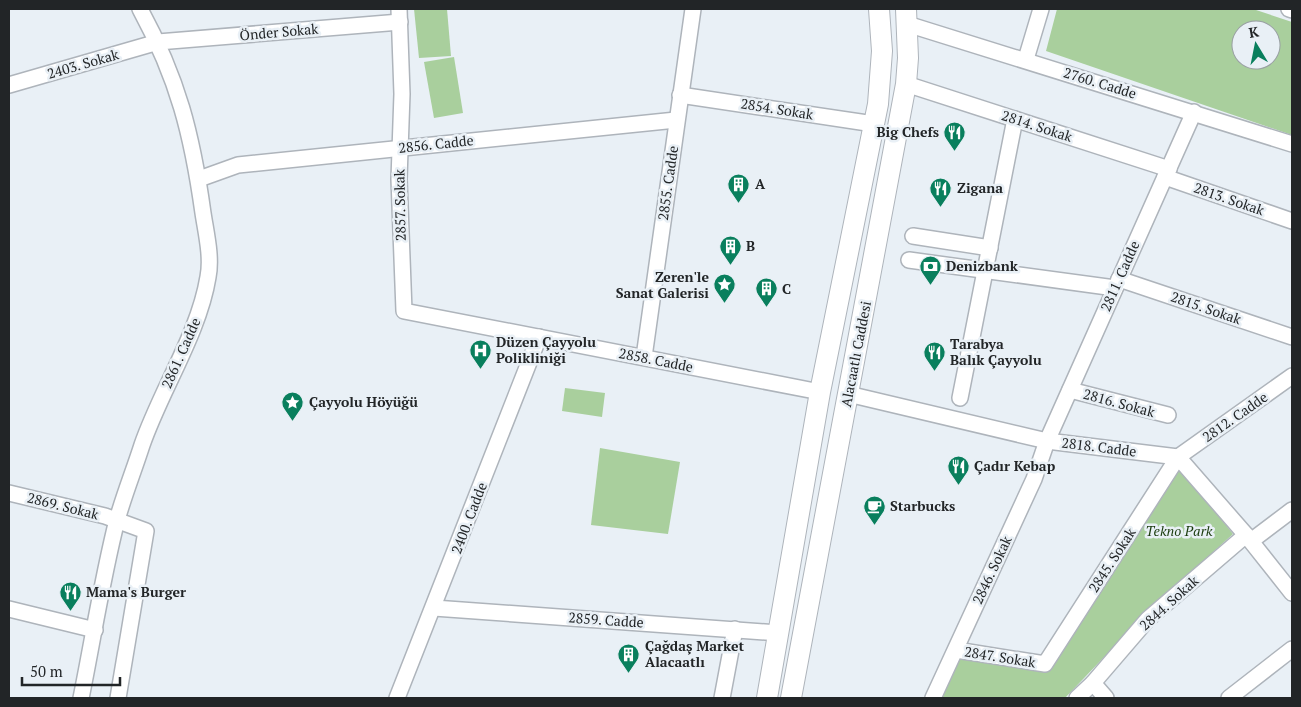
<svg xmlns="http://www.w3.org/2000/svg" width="1301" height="707" viewBox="0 0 1301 707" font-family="'PT Serif',serif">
<rect width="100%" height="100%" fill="#e9f0f6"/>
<g fill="#a9cf9d" fill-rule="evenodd">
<path d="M 414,9 L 447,9 L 451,56 L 419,58 Z"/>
<path d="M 1057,9 L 1253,9 L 1292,22 L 1292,135 L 1046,51 ZM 1241,30 L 1271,30 L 1271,60 L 1241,60 Z"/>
<path d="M 454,57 L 463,113 L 434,118 L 424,62 Z"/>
<path d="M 565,388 L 605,393 L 602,417 L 562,411 Z"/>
<path d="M 600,448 L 680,462 L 668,534 L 591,525 Z"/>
<path d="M 1180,467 L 1233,534 L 1148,611 L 1065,698 L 940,698 L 959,656 L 1038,670 L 1167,475 Z"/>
</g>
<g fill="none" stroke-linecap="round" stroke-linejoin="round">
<defs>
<g id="street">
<path d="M 399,9 L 402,94 L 399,179 L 404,311 L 820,392"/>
<path d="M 1289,9 L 1292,10"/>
<path d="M 907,24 L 1292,144"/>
<path d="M 1026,59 L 1041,9"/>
<path d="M 906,84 L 1169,169"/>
<path d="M 9,85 L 158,42 L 400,22"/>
<path d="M 680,95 L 874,124"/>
<path d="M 1165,177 L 1292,221"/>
<path d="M 199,179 L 238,165 L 676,120"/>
<path d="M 913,236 L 990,248"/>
<path d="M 909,260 L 1115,288"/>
<path d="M 1119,279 L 1292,337"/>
<path d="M 644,357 L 693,9"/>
<path d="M 1070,390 L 1168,415"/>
<path d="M 848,394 L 1047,441 L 1178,457 L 1246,535 L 1292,593"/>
<path d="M 960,398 L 1015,119"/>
<path d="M 9,493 L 105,516 L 146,531 L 118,698"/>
<path d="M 1251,541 L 1292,510"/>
<path d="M 434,608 L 778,633"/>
<path d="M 9,609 L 95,630"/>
<path d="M 956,650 L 1045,664 L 1178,457 L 1292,376"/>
<path d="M 1093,683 L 1106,698"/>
<path d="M 81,698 C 93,639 102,579 117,520 C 124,495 134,470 142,445 C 161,390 199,333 208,277 C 212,257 206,233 203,213 C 192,134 178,79 140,9"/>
<path d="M 397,698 L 539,337"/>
<path d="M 722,698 L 735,629"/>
<path d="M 933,698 L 1034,479 L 1047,441 L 1194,112"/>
<path d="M 1077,698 L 1093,683 L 1148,619 L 1246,535"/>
<path d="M 1229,698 L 1292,649"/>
</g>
<g id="secondary">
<path d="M 767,698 L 820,392 L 878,104 L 882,51 L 879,9"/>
<path d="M 791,698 L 906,84 L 908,58 L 906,9"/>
</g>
</defs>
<use href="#street" stroke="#aeb4bb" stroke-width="18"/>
<use href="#secondary" stroke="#aeb4bb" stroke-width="22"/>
<use href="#street" stroke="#fff" stroke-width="15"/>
<use href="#secondary" stroke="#fff" stroke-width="20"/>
</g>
<defs>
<symbol id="restaurant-pin" viewBox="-11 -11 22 30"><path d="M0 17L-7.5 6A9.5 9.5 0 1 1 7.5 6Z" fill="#097f5d" stroke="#e9f0f6"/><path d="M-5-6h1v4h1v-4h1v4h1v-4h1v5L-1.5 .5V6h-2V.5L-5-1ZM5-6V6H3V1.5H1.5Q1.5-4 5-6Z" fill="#fff"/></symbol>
<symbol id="building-pin" viewBox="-11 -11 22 30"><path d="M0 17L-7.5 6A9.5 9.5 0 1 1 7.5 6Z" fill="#097f5d" stroke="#e9f0f6"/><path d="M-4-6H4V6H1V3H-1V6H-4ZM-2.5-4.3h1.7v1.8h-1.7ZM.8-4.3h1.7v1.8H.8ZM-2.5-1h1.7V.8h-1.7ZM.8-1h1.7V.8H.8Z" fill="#fff"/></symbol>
<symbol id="bank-pin" viewBox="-11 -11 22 30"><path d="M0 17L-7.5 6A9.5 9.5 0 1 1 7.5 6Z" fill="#097f5d" stroke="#e9f0f6"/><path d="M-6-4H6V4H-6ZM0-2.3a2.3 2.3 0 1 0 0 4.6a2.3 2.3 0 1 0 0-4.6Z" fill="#fff"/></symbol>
<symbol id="sight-pin" viewBox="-11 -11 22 30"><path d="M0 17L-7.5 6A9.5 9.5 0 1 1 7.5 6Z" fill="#097f5d" stroke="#e9f0f6"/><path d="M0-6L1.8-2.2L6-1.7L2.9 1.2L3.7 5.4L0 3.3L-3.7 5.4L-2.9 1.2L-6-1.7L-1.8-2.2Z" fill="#fff"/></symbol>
<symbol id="hospital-pin" viewBox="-11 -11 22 30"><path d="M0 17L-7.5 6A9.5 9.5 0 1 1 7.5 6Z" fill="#097f5d" stroke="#e9f0f6"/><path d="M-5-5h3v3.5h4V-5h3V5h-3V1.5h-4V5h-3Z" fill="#fff"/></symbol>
<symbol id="cafe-pin" viewBox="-11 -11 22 30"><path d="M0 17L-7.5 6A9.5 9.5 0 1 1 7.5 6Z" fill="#097f5d" stroke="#e9f0f6"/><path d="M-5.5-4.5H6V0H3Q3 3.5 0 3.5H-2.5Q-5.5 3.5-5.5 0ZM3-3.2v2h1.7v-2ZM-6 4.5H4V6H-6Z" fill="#fff"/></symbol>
</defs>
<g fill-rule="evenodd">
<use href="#restaurant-pin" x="942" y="120" width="25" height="34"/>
<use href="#building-pin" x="726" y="172" width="25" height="34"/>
<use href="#restaurant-pin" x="928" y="176" width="25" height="34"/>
<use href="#building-pin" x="718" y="234" width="25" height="34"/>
<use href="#bank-pin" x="918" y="254" width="25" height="34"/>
<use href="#sight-pin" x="712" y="272" width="25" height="34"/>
<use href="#building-pin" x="754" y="276" width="25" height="34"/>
<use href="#hospital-pin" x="468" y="338" width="25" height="34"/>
<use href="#restaurant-pin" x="922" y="340" width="25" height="34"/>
<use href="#sight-pin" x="280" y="390" width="25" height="34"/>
<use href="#restaurant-pin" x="946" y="454" width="25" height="34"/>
<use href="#cafe-pin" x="862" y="494" width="25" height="34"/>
<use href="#restaurant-pin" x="58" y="580" width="25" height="34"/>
<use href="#building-pin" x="616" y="642" width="25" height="34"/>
</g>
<g text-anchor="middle" stroke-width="5" stroke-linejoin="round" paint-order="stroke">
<g font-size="14" fill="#222527" stroke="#e9f0f6">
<text transform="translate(279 32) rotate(-5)" y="5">Önder Sokak</text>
<text transform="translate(83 64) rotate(-16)" y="5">2403. Sokak</text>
<text transform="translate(1100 83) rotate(17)" y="5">2760. Cadde</text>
<text transform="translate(777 109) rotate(9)" y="5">2854. Sokak</text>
<text transform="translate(1037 126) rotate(18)" y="5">2814. Sokak</text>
<text transform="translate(436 144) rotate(-6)" y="5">2856. Cadde</text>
<text transform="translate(668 183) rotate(-82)" y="5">2855. Cadde</text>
<text transform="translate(1229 199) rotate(19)" y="5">2813. Sokak</text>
<text transform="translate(400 205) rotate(-91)" y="5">2857. Sokak</text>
<text transform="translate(1120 276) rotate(-66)" y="5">2811. Cadde</text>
<text transform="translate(1206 308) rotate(19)" y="5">2815. Sokak</text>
<text transform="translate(181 353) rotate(-66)" y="5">2861. Cadde</text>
<text transform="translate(856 354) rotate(-79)" y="5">Alacaatlı Caddesi</text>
<text transform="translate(656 360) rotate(11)" y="5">2858. Cadde</text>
<text transform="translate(1119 403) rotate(15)" y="5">2816. Sokak</text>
<text transform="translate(1235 417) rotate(-35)" y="5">2812. Cadde</text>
<text transform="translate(1099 447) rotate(7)" y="5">2818. Cadde</text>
<text transform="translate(63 506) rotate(14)" y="5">2869. Sokak</text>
<text transform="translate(469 518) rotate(-69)" y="5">2400. Cadde</text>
<text transform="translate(1112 560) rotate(-57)" y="5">2845. Sokak</text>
<text transform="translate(992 570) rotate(-65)" y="5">2846. Sokak</text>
<text transform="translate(1169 603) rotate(-42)" y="5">2844. Sokak</text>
<text transform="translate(606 620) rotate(4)" y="5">2859. Cadde</text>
<text transform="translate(1000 657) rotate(9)" y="5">2847. Sokak</text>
</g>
<g font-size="14" font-weight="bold" fill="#222527" stroke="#e9f0f6" text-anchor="start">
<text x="939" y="137" text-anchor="end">Big Chefs</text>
<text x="755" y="189">A</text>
<text x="957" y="193">Zigana</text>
<text x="746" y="251">B</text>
<text x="946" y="271">Denizbank</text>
<text x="709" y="282" text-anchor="end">Zeren'le<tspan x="709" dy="16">Sanat Galerisi</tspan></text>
<text x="782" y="294">C</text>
<text x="496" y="347">Düzen Çayyolu<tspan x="496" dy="16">Polikliniği</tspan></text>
<text x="950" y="349">Tarabya<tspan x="950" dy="16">Balık Çayyolu</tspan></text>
<text x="309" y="407">Çayyolu Höyüğü</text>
<text x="974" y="471">Çadır Kebap</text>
<text x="890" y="511">Starbucks</text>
<text x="86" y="597">Mama's Burger</text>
<text x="645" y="651">Çağdaş Market<tspan x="645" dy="16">Alacaatlı</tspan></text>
</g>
<g font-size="14" font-style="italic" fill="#1b3c0e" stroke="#e9f0f6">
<text x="1179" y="536">Tekno Park</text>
</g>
</g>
<rect width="1301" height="707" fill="none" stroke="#222527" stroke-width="20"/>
<g transform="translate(1256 45) rotate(350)"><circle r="24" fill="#e9f0f6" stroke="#999fa3"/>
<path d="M0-4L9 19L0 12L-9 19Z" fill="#097f5d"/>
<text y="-8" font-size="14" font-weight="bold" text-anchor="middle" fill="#222527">K</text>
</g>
<path d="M22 677v8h98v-8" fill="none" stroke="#222527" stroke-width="2.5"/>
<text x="30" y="677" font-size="15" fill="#222527" stroke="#e9f0f6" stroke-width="4" paint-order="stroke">50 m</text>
</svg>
